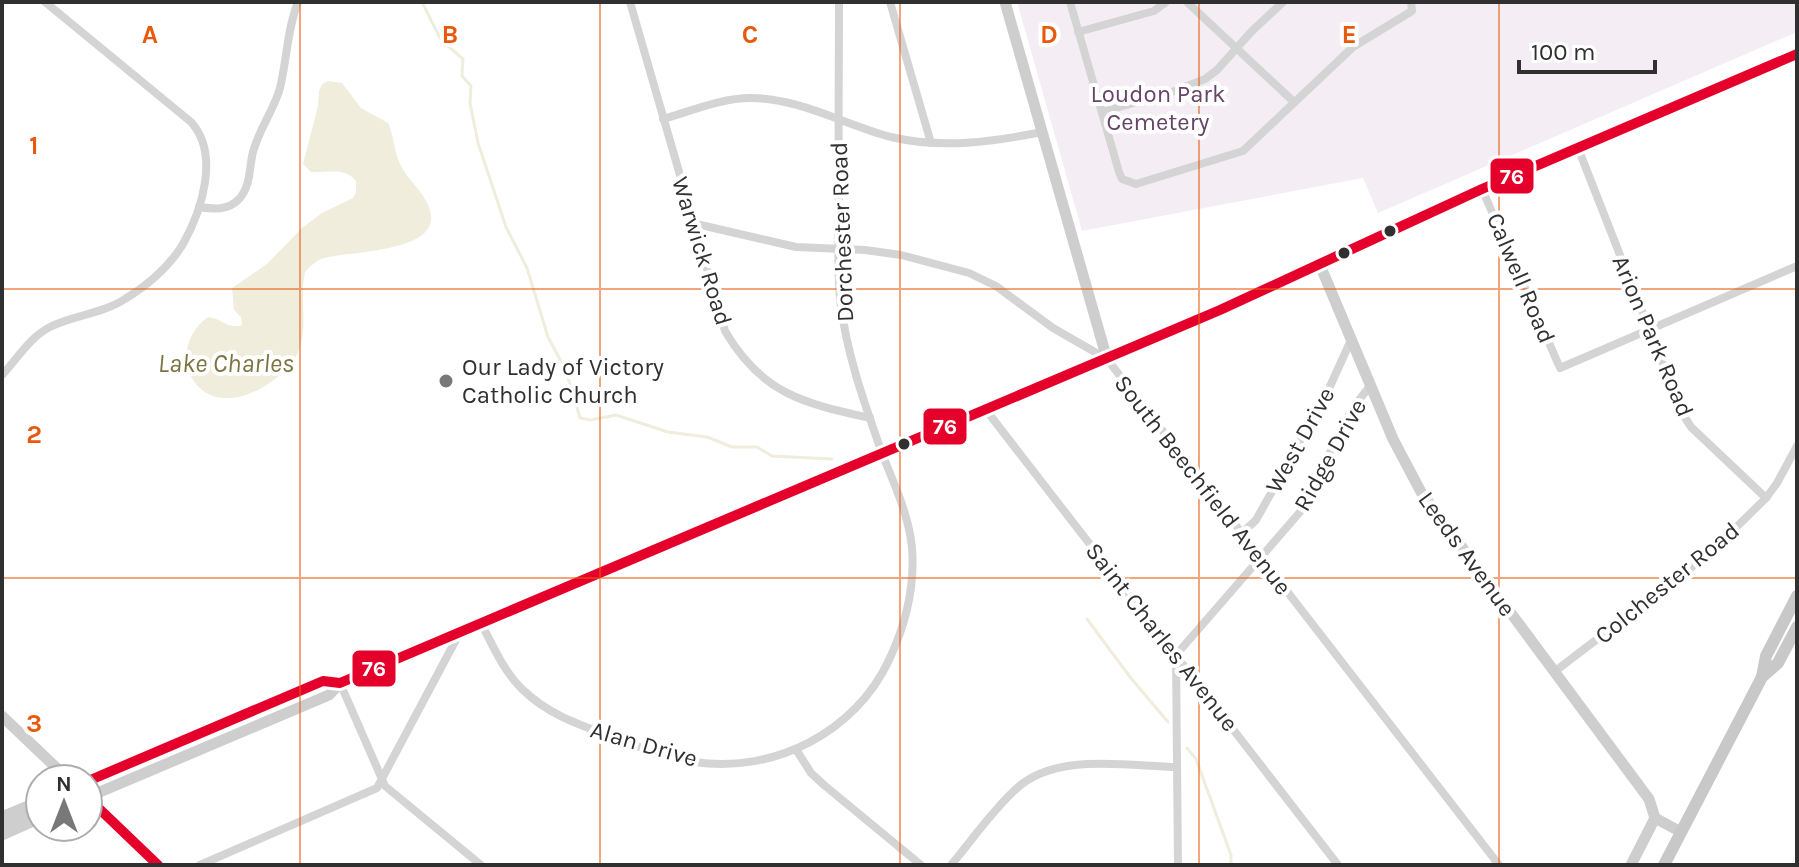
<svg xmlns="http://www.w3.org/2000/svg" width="1799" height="867" viewBox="0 0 1799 867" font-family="Karla,sans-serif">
<rect width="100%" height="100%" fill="#fff"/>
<path fill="#f4eef4" d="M 1017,2 L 1797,2 L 1797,32 L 1378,213 L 1363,178 L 1082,231 Z"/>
<path fill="#f0eddd" d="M 328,81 L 342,83 L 361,108 L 388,123 C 394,136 394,151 400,164 C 408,181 424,191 430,210 C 443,253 348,251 324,258 C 316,260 311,266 305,272 C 299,299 309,326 298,352 C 293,366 280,376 268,384 C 196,431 161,350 208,317 C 221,318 229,330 242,325 L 241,317 L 234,310 L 232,288 L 267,264 L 302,228 L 322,213 L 353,198 L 356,192 L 356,181 C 343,166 328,174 311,172 L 303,164 L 318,106 L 319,91 L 322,84 Z"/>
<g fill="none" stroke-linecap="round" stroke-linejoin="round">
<g stroke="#f0eddd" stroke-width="3">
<path d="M 422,2 L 441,40 L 463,59 L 462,76 L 471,86 L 470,103 L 478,143 L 506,227 L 527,268 L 548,337 L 566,371 L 580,418 L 590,420 L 616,415 L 668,432 L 707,437 L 732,447 L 757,447 L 772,456 L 832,459"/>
<path d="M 1087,619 L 1130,677 L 1168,722"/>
<path d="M 1187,748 L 1196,759 L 1231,855 L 1231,865"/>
</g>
<g stroke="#d4d4d4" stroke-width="8">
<path d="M 630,2 L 725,331 C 762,394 803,403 870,418"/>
<path d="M 890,2 L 931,143"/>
<path d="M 1070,2 L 1119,172 L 1122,179 L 1136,184 L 1243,151 L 1353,47 L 1412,11 L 1411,2"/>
<path d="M 1187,2 L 1294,102"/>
<path d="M 1078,32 L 1154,11 L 1166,2"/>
<path d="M 1102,112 L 1172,92 L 1205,79 L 1217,70 L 1251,32 L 1283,2"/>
<path d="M 663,119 C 691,111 721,98 751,98 C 800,98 845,125 891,137 C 942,149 992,142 1042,132"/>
<path d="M 1578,148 L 1682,413 L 1691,427 L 1766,498"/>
<path d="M 1482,189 L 1560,368 L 1797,266"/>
<path d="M 199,207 C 213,209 228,211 239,199 C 251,186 249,168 253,152 C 259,129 274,110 280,88 C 287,59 287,30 298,2"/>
<path d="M 692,223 L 796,247 L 865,250 L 901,255 L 969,273 L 996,286 L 1053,328 L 1107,359 L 1499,865"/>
<path d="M 2,375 C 17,359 30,337 50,327 C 74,315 102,314 125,299 C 148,285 169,267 183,244 C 202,210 220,154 191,122 L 45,2"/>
<path d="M 986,410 L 1338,865"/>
<path d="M 1241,534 L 1256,520 L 1327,393 L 1351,340"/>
<path d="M 481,623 C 493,646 504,672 523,690 C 549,715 580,725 613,737 C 639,747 666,758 694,762 C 773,774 855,733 889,660 C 905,626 915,586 912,548 C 909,516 895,486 883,456 C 865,405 846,353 840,299 C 837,265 839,230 839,196 C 838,131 839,67 839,2"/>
<path d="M 1554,672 L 1709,554 L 1766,498 L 1777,483 L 1797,446"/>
<path d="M 340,683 L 385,786 L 481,865"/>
<path d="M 797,751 L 811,773 L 824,785 L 921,865"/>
<path d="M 200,865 L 377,788 L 459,634"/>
<path d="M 951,865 C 972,840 992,811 1016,789 C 1055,752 1126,766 1177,767"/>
<path d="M 1178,865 L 1176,655 L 1300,512 L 1352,409 L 1370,386"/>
</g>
<g stroke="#cecece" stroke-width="11">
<path d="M 1005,2 L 1107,359"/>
<path d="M 1320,265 L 1393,439 L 1421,492 L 1649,799 L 1655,818 L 1631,865"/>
<path d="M 2,716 L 68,779"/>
<path d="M 88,781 L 323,681 L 340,683"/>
<path d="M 88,797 L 329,695 L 340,683 L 883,455 L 1220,310 L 1482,189 L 1797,54"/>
<path d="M 88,798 L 158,865"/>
<path d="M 2,817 L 40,801"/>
<path d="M 1655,818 L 1681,832"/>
<path d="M 2,827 L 40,810"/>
<path d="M 2,835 L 40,818"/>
</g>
<g stroke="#c8c8c8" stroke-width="12">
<path d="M 1762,677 L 1778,663 L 1797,627"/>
<path d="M 1664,865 L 1762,677 L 1766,656 L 1797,596"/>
</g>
<defs>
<g id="bus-1">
<path d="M 88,781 L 323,681 L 340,683 L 1220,310 L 1482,189 L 1797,54"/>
<path d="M 88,798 L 158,865"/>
</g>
</defs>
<use href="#bus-1" stroke="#fff" stroke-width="16"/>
<use href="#bus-1" stroke="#e4002b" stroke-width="10"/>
</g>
<path fill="none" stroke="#e8590c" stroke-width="2" stroke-opacity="0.55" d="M 300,2 L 300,865M 600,2 L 600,865M 900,2 L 900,865M 1199,2 L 1199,865M 1499,2 L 1499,865M 2,289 L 1797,289M 2,578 L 1797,578"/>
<g fill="#303030" stroke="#fff" stroke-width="3">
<circle cx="1390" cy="231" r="7"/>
<circle cx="1344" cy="253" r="7"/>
<circle cx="904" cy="444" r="7"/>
</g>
<circle fill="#787878" stroke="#fff" stroke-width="3" cx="446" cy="381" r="8"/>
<g text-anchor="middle" stroke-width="8" stroke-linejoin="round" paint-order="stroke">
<g font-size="24" fill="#674367" stroke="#fff">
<text x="1158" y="102">Loudon Park<tspan x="1158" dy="28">Cemetery</tspan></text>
</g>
<g font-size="24" fill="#303030" stroke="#fff">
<text transform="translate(842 232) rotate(-92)" y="8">Dorchester Road</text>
<text transform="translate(702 251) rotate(73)" y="8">Warwick Road</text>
<text transform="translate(1521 278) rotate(67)" y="8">Calwell Road</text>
<text transform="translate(1653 336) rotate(67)" y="8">Arion Park Road</text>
<text transform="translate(1300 440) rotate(-61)" y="8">West Drive</text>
<text transform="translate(1330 455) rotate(-61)" y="8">Ridge Drive</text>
<text transform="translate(1203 485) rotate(52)" y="8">South Beechfield Avenue</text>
<text transform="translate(1467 554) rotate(54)" y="8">Leeds Avenue</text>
<text transform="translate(1667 583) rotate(-39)" y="8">Colchester Road</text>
<text transform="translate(1162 637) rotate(52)" y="8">Saint Charles Avenue</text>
<text transform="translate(644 744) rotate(16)" y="8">Alan Drive</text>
</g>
<g font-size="24" fill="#303030" stroke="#fff" text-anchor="start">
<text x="462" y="375">Our Lady of Victory<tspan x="462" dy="28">Catholic Church</tspan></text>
</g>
<g font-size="26" font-style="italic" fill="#7d7442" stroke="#fff">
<text x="226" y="372">Lake Charles</text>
</g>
</g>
<g font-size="26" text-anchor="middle" font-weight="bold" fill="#e8590c" stroke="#fff" stroke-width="8" stroke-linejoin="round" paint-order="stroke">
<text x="150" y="43">A</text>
<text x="450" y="43">B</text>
<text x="750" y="43">C</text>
<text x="1049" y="43">D</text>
<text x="1349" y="43">E</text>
<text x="34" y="154">1</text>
<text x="34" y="443">2</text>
<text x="34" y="732">3</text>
</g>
<g stroke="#fff" stroke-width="3">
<rect x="1489" y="157" width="46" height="38" rx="8" fill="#e4002b"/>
<rect x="922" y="407" width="46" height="39" rx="8" fill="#e4002b"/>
<rect x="351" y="649" width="46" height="39" rx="8" fill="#e4002b"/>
</g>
<g font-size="22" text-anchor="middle" font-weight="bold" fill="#fff">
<text x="1512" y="184">76</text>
<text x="945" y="434">76</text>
<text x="374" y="676">76</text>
</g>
<rect width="1799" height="867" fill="none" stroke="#303030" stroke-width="8"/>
<g transform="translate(64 803)"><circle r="38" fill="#ffffff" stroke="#acacac" stroke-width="2"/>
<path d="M0-6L14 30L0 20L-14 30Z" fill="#787878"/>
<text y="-12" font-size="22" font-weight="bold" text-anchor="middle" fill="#303030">N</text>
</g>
<path d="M1519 60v12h136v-12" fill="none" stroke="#303030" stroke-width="4"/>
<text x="1531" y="60" font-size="24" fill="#303030" stroke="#ffffff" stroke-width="6" paint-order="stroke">100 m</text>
</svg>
